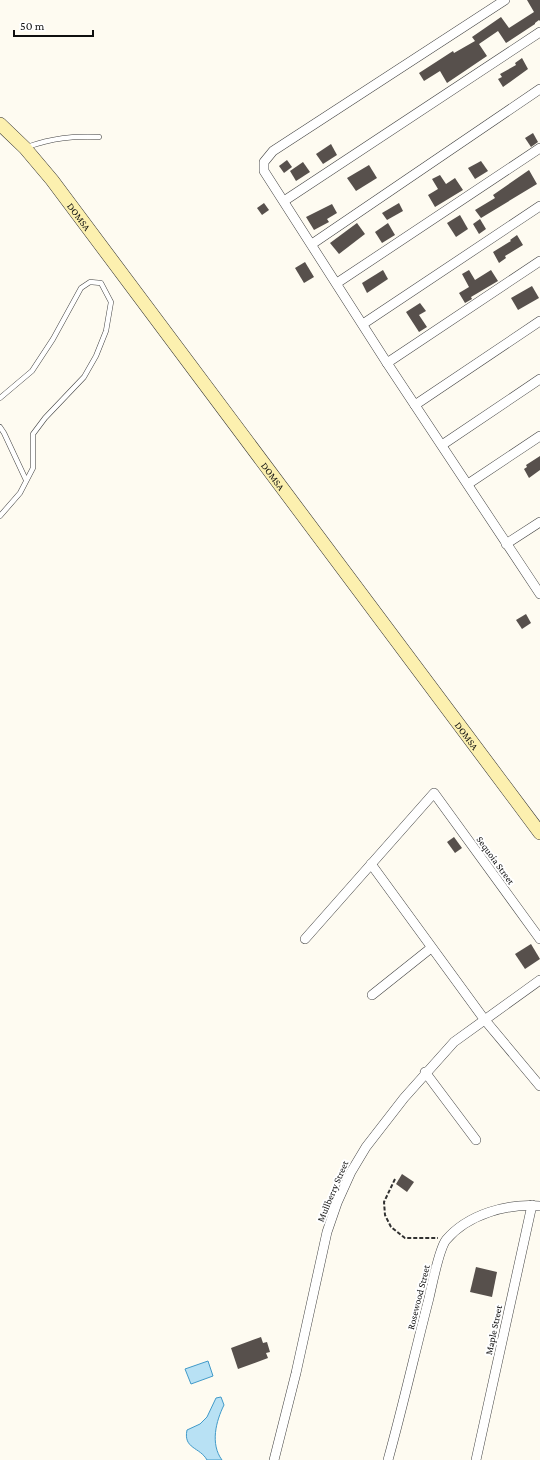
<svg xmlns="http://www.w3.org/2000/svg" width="540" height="1460" viewBox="0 0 540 1460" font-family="'Crimson Pro',serif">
<rect width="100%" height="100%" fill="#fefbf1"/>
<g fill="#b8e1f4" stroke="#419ac9">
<path d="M 208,1361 L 213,1376 L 191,1384 L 185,1369 Z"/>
<path d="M 221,1397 L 224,1405 C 216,1421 210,1444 222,1460 L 207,1460 C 200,1447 183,1449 187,1430 L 200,1424 L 207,1417 L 216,1398 Z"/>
</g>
<g fill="#57504c">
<path d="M 527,0 L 540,0 L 540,21 L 539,20 L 535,23 L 535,24 L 506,43 L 498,31 L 479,44 L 487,56 L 447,83 L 440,71 L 424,81 L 419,73 L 453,51 L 454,53 L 475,41 L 472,37 L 501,17 L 509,28 L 534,12 Z"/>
<path d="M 522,58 L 528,69 L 503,87 L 498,79 L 502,77 L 500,74 L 516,65 L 515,63 Z"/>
<path d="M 533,133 L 538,142 L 531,147 L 525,138 Z"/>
<path d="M 331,144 L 337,155 L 323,164 L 316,154 Z"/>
<path d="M 287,160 L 292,167 L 284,173 L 279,166 Z"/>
<path d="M 481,161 L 488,171 L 475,179 L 468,168 Z"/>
<path d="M 303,162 L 310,172 L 296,181 L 290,171 Z"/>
<path d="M 369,165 L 377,178 L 356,191 L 347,178 Z"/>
<path d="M 529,170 L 537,184 L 481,218 L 475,210 L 495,198 L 493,195 Z"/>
<path d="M 440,175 L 446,184 L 455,178 L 463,190 L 435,207 L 428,195 L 438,189 L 432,179 Z"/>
<path d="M 264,203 L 269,210 L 262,215 L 257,208 Z"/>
<path d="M 399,203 L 403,211 L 387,220 L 382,213 Z"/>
<path d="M 332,204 L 337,213 L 327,219 L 329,222 L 314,230 L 306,217 Z"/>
<path d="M 460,215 L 468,229 L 456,237 L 447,223 Z"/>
<path d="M 480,219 L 486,229 L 479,234 L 473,224 Z"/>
<path d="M 357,223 L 365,234 L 339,254 L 330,243 Z"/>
<path d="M 388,223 L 395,235 L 382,243 L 375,232 Z"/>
<path d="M 517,235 L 523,245 L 505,256 L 506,258 L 499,263 L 493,252 L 511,241 L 510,240 Z"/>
<path d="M 305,262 L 314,277 L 304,283 L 295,268 Z"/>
<path d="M 383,270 L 388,279 L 367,293 L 362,283 Z"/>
<path d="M 469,270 L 475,280 L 491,270 L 498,281 L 471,297 L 472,299 L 465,303 L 459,293 L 469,287 L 462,274 Z"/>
<path d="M 532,286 L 539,298 L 518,310 L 511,298 Z"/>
<path d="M 420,303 L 426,311 L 419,315 L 427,327 L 419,332 L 406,312 Z"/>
<path d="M 540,456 L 540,470 L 529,478 L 524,469 L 527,467 L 526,465 Z"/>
<path d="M 526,614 L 531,623 L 522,629 L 516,620 Z"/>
<path d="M 454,837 L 462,848 L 455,853 L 447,842 Z"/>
<path d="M 531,944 L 540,959 L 525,969 L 515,954 Z"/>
<path d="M 402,1174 L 414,1182 L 407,1192 L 396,1184 Z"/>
<path d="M 476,1267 L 497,1272 L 492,1297 L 470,1292 Z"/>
<path d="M 261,1337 L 263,1343 L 267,1342 L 270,1352 L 266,1353 L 268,1358 L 238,1369 L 231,1348 Z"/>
</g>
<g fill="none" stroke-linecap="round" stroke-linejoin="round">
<defs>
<g id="lane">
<path d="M 27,147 C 53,138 72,136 99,137"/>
<path d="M 0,398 L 32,371 L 53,339 L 81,288 L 90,282 L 101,283 L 111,302 L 106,331 L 96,356 L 84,377 L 45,418 L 33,434 L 33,468 L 20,493 L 0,516"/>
<path d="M 0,427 L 4,433 L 26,480"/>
</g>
<g id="street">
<path d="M 505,0 L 273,151 L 264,162 L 264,171 L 387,363 L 540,594"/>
<path d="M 284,201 L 540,32"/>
<path d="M 312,244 L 540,89"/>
<path d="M 337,283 L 540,148"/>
<path d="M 363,324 L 540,206"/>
<path d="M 387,363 L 540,261"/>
<path d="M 415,405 L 540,321"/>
<path d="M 442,445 L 540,379"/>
<path d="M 468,484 L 540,436"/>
<path d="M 506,544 L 540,522"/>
<path d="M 371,864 L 484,1019 L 540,1086"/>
<path d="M 305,939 L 434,793 L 540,939"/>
<path d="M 372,995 L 431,948"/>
<path d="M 425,1072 L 476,1140"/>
<path d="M 274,1460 L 296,1373 L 327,1232 L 337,1203 L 351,1172 L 366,1147 L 404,1098 L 454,1042 L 540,980"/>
<path d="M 388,1460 C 403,1406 415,1352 429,1298 C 432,1285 439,1249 446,1240 C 468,1214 508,1203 540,1206"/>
<path d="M 476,1460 L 532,1205"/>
</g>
<g id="secondary">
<path id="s1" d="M 0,124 L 25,148 L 52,180 L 540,833"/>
</g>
</defs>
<use href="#lane" stroke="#424242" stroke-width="5.5"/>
<use href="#street" stroke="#424242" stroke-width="10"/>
<use href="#secondary" stroke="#313131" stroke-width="14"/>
<path stroke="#313131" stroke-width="2" stroke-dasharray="4 2" stroke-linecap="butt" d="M 395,1179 L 384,1202 L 385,1215 L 391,1227 L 405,1238 L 438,1238"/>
<use href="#lane" stroke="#fff" stroke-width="4.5"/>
<use href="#street" stroke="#fff" stroke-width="9"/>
<use href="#secondary" stroke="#fcf0af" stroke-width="13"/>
</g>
<g text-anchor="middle" stroke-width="4" stroke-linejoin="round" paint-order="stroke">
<g font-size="10" fill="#0f0f0f" stroke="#fff">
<text dy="4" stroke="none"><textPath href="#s1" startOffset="122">DOMSA</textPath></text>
<text dy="4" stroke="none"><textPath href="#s1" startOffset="446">DOMSA</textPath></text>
<text dy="4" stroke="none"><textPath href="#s1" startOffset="770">DOMSA</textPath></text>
<text transform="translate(496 860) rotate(54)" y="4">Sequoia Street</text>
<text transform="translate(332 1191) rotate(-67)" y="4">Mullberry Street</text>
<text transform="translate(418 1297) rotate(-76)" y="4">Rosewood Street</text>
<text transform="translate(493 1330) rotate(-78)" y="4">Maple Street</text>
</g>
</g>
<path d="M14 30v6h79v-6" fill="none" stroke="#0f0f0f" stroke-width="2"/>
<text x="20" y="30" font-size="12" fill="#0f0f0f" stroke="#ffffff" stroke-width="3" paint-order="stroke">50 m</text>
</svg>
